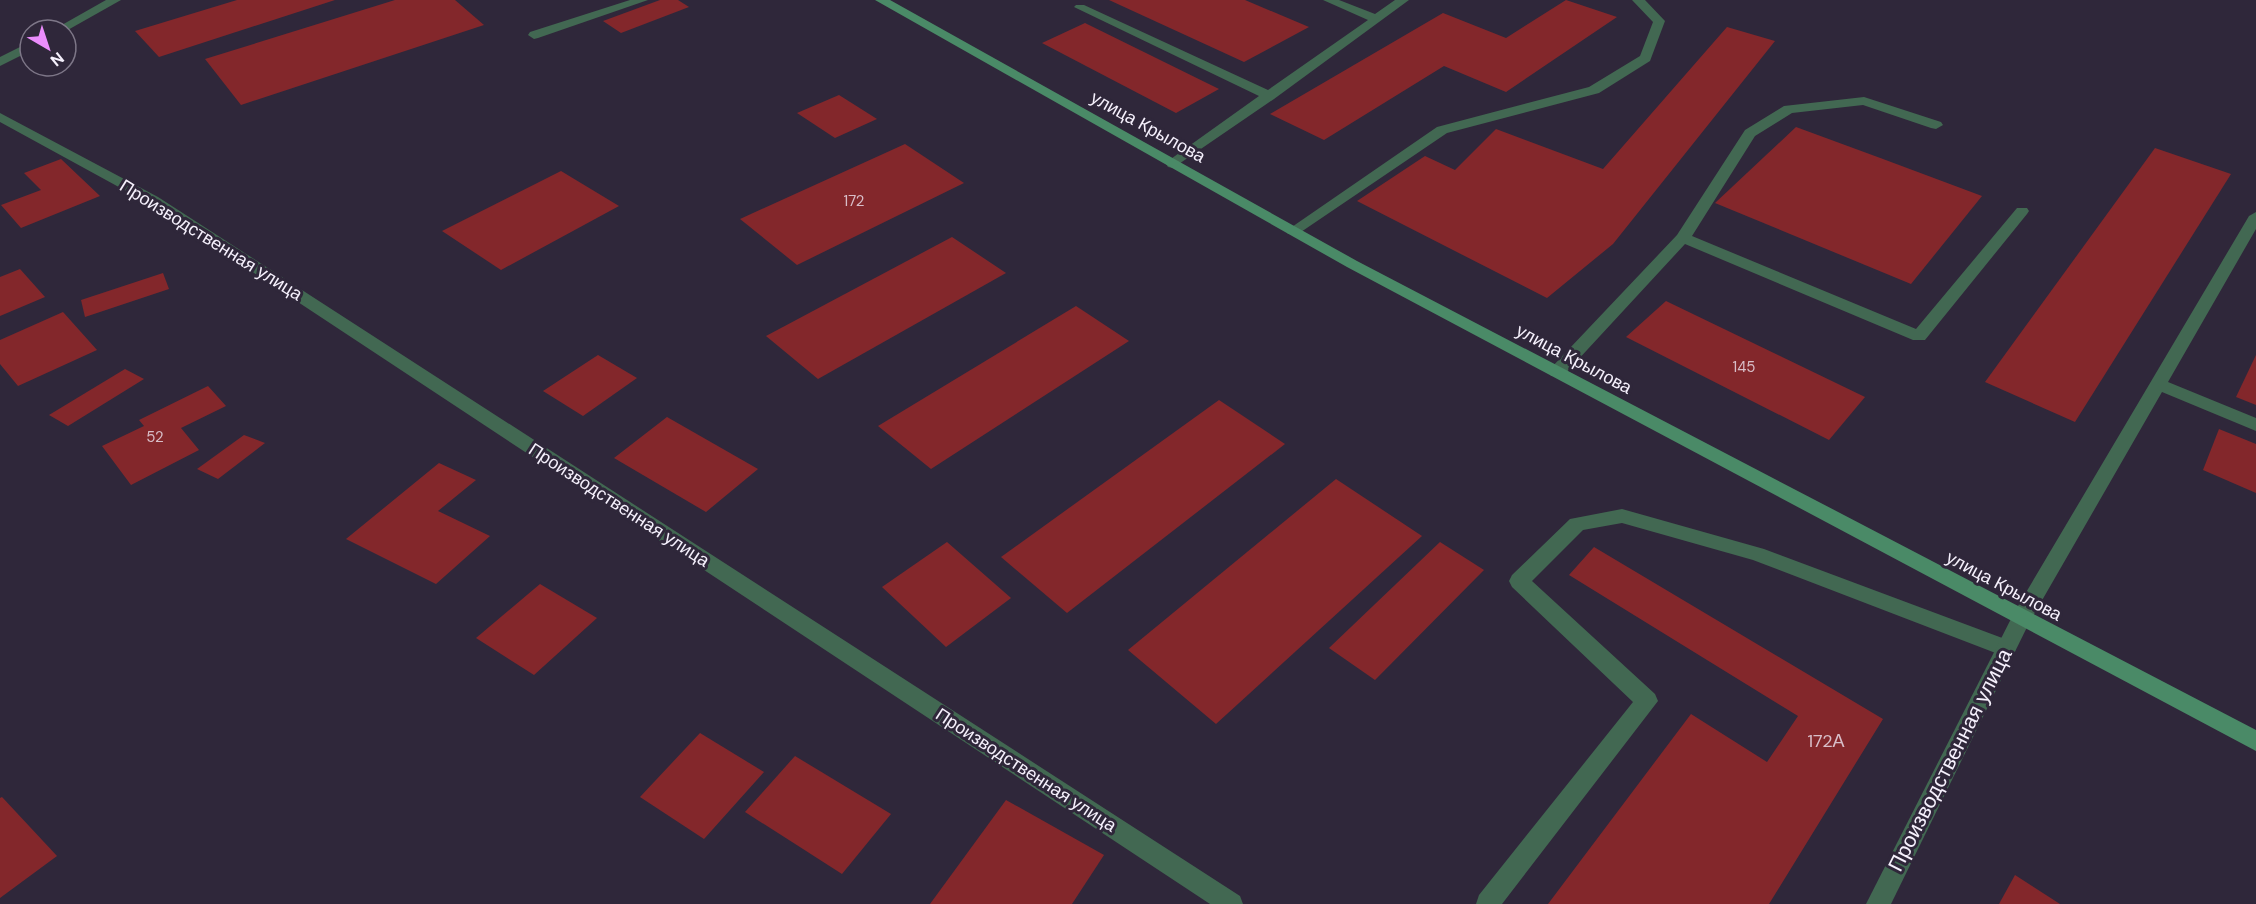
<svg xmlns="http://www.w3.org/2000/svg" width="2256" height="904" viewBox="0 0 2256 904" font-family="'DM Sans',sans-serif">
<rect width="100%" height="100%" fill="#2f273a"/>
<g fill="#83272b">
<path d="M 237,0 L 335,0 L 159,57 L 135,31 Z"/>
<path d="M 395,0 L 455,0 L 484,25 L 241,105 L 205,59 Z"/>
<path d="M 660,0 L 678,0 L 689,7 L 621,33 L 603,21 Z"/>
<path d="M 1109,0 L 1245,0 L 1309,27 L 1244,62 Z"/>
<path d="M 1566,0 L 1617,17 L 1506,92 L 1444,66 L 1324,140 L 1270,114 L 1443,13 L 1506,38 Z"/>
<path d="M 1085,23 L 1219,89 L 1176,113 L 1042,43 Z"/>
<path d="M 1727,27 L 1775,41 L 1613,244 L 1547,298 L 1357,201 L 1425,156 L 1455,170 L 1496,129 L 1603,169 Z"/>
<path d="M 839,95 L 877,119 L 835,138 L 797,113 Z"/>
<path d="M 1796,127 L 1883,159 L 1982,196 L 1911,284 L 1715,203 Z"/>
<path d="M 905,144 L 964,183 L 797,265 L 740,219 Z"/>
<path d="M 2155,148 L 2231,174 L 2075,422 L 1985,382 Z"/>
<path d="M 61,159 L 100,196 L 21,228 L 1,205 L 41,190 L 24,173 Z"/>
<path d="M 561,171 L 619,206 L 501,270 L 442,231 Z"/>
<path d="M 952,237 L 1006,273 L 818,379 L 766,336 Z"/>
<path d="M 20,269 L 45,297 L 0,316 L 0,277 Z"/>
<path d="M 163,273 L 169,289 L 85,317 L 81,300 Z"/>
<path d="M 1666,301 L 1865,397 L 1829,440 L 1626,337 Z"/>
<path d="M 1076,306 L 1129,341 L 931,469 L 878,426 Z"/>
<path d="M 63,312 L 97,350 L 18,386 L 0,364 L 0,340 Z"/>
<path d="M 598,355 L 637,378 L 583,416 L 543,391 Z"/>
<path d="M 2256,355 L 2256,405 L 2236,397 Z"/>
<path d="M 125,369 L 144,379 L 68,426 L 49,415 Z"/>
<path d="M 208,386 L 226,406 L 181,428 L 199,450 L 131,485 L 102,446 L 144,426 L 139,420 Z"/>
<path d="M 1219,400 L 1285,444 L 1067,613 L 1001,557 Z"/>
<path d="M 667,417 L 758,469 L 706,512 L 614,458 Z"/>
<path d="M 2219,429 L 2256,444 L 2256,493 L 2203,470 Z"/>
<path d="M 244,435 L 265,443 L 218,479 L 197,469 Z"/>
<path d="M 439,463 L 476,480 L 438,511 L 490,536 L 436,584 L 346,539 Z"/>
<path d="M 1336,479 L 1422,536 L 1216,724 L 1128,650 Z"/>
<path d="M 947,542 L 1011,598 L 946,647 L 882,587 Z"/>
<path d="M 1440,542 L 1484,570 L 1375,680 L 1329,648 Z"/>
<path d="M 1594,547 L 1883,719 L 1769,904 L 1548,904 L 1691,714 L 1767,762 L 1798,716 L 1569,575 Z"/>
<path d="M 540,584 L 597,618 L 534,675 L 476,638 Z"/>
<path d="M 700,733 L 764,772 L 704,839 L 640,797 Z"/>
<path d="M 795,756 L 891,814 L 842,874 L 745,812 Z"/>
<path d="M 2,797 L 57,856 L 0,898 L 0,798 Z"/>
<path d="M 1006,800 L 1104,855 L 1072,904 L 930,904 Z"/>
<path d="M 2015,875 L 2060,904 L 1999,904 Z"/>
</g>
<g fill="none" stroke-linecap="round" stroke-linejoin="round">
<g fill="#426852" fill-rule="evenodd">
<path d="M 106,0 L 121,0 L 66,31 L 53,30 Z"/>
<path d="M 630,0 L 648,0 L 538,38 L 534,39 L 528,35 L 530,32 Z"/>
<path d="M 1323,0 L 1339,0 L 1375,14 L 1395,0 L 1409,0 L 1274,99 L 1173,168 L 1168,167 L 1166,164 L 1168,161 L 1259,96 L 1074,7 L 1076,5 L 1084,5 L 1268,90 L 1368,20 Z"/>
<path d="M 1632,0 L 1645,0 L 1665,21 L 1650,61 L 1599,93 L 1447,133 L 1298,234 L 1288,234 L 1286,231 L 1437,127 L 1589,87 L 1640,56 L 1653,22 Z"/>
<path d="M 30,42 L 30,51 L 0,66 L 0,57 Z"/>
<path d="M 1864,97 L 1941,122 L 1943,125 L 1936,129 L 1931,128 L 1863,105 L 1792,113 L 1755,136 L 1692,236 L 1916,329 L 2017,208 L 2027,208 L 2029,211 L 2027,214 L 1925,340 L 1913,340 L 1685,244 L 1563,376 L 1551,376 L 1549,372 L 1551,368 L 1677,235 L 1745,130 L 1784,106 Z"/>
<path d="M 2256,212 L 2256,229 L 2168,382 L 2256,418 L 2256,431 L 2162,392 L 2029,623 L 2022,625 L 2015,623 L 2012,617 L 2015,611 L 2249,216 Z"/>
<path d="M 1622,509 L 1764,549 L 2013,642 L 2016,648 L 2013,654 L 2006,657 L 1753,560 L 1622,523 L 1583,530 L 1532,581 L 1655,694 L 1658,701 L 1502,904 L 1476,904 L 1479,895 L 1633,702 L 1512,587 L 1509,581 L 1512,575 L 1570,519 Z"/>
</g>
<g fill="#426852" fill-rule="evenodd">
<path d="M 0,113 L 158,197 L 1240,896 L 1243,904 L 1210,904 L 148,203 L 0,122 Z"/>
<path d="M 2022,609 L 2029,611 L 2032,617 L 1891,904 L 1866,904 L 2015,611 Z"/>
</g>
<path fill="#4a8a67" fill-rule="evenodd" d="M 875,0 L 890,0 L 1357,261 L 2256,730 L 2256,751 L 1347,267 Z"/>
</g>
<g text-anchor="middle" stroke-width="6" stroke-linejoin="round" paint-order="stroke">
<g font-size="15" fill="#d8bec8">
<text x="854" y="206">172</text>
<text x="1744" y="372">145</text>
<text x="155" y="442">52</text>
</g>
<g font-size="18" fill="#f5f0fc" stroke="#2f273a">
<text transform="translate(1148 127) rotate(29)" y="6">улица Крылова</text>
<text transform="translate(211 240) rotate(32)" y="6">Производственная улица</text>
<text transform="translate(1574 359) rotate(28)" y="6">улица Крылова</text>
<text transform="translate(619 505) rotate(33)" y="6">Производственная улица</text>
<text transform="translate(2004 586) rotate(28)" y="6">улица Крылова</text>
<text transform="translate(1026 770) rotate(33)" y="6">Производственная улица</text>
</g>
<g font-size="18" fill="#d8bec8">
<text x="1826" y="747">172А</text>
</g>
<g font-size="21" fill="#f5f0fc" stroke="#2f273a">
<text transform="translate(1950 760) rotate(-63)" y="7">Производственная улица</text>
</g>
</g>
<g transform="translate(48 48) rotate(141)"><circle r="28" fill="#2f273a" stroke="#7e7788" stroke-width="1.5"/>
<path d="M0-4.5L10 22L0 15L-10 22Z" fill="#eb8dfc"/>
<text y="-9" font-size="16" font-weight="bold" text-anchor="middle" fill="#f5f0fc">N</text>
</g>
</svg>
